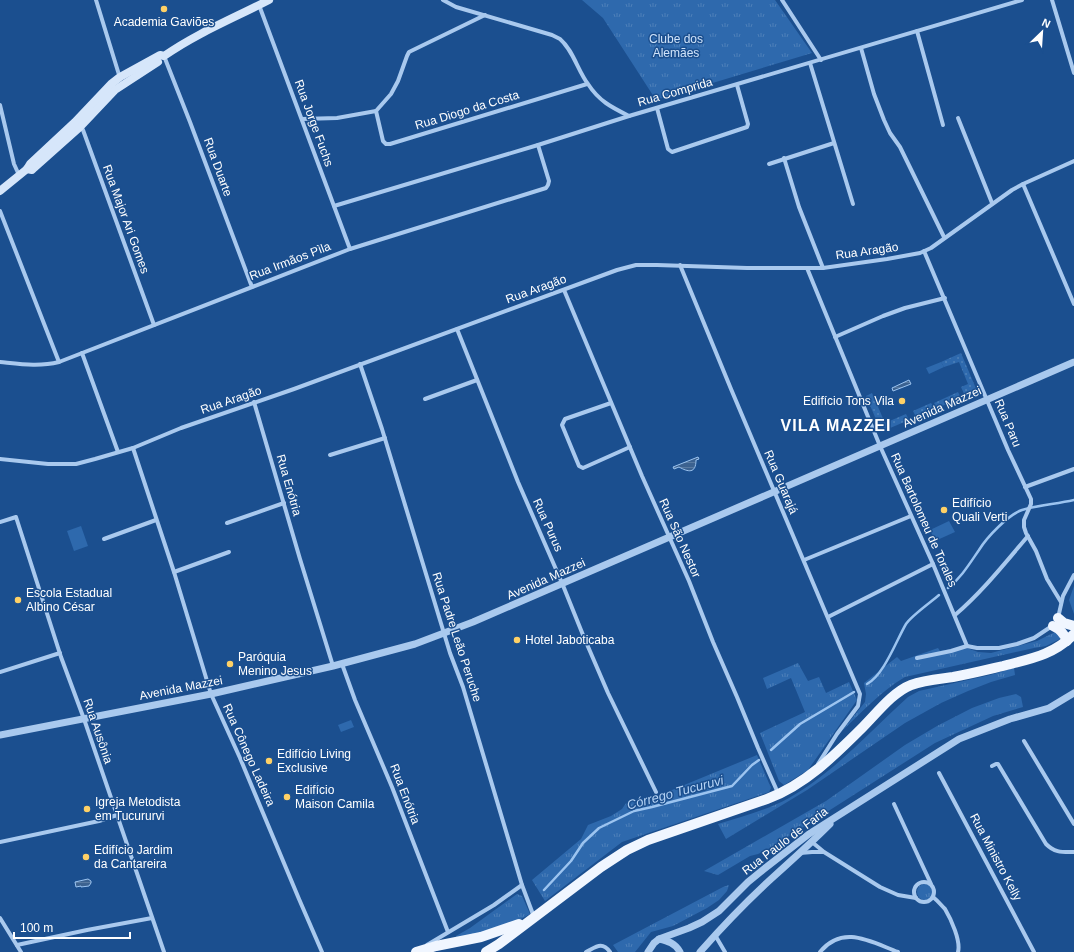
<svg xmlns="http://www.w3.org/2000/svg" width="1074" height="952" viewBox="0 0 1074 952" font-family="Helvetica,sans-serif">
<defs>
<pattern id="park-tufts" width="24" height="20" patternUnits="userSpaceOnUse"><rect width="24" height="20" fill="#2e69ad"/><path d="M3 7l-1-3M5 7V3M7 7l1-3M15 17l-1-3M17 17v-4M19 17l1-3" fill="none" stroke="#4d80b9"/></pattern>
<pattern id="garden-dots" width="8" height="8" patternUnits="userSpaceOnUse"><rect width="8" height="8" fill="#2e69ad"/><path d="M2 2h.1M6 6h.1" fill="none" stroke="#4d80b9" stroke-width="1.8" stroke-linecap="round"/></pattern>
<pattern id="water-rules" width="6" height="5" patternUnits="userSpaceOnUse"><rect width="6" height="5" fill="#3c6290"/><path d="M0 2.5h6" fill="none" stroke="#597aa1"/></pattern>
</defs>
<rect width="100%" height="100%" fill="#1b4f8f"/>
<g fill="#2e69ad">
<path d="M 941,362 L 944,367 L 929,374 L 926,368 Z"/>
<path d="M 949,521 L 955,532 L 935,541 L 930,530 Z"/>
<path d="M 81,526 L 88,546 L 74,551 L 67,531 Z"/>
<path d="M 1074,586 L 1074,614 L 1069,600 Z"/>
<path d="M 351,720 L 354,727 L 341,732 L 338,725 Z"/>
<path d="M 318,782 L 322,793 L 314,796 L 310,785 Z"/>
</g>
<g fill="url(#park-tufts)">
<path d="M 582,0 L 775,0 L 812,53 L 656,100 L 603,18 Z"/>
<path d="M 1055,632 L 1061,635 L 1060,639 L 1046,646 L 1034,648 L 905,677 C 881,691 862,712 842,731 L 865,702 L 866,694 L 864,683 L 897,657 L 901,661 L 938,648 L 940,651 L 964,647 L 978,652 L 991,653 L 1037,641 Z"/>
<path d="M 798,663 L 808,681 L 819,677 L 826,693 L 849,682 L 857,700 L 808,770 L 784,785 L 779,781 L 760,733 L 805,712 L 791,678 L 767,689 L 763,678 Z"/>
<path d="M 1014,668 L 1015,675 L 991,682 L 968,691 L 941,703 L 905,723 L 807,790 L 726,839 L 718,824 C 742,817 767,810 789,798 C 835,772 870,731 908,697 L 919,691 L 990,675 Z"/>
<path d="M 1016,694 L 1021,697 L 1023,707 L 993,716 L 935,743 L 772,847 L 758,854 L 750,856 L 718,875 L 704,871 L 826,801 L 905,745 L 937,726 L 972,708 L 999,698 Z"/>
<path d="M 757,755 L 771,788 L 769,792 L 622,842 L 545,901 L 532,880 L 581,839 L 588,825 L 611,816 L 622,809 L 626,803 L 649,796 L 658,799 L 660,795 Z"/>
<circle cx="925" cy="892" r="8"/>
<path d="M 729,885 L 727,891 L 719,900 L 707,908 L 673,926 L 651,932 L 635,952 L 618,952 L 613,945 L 723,887 Z"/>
<path d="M 517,894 L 522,896 L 530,914 C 508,927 482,934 456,938 L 456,936 L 470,928 Z"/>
</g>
<g fill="url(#garden-dots)">
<path d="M 961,353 L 977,391 L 965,396 L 961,387 L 968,384 L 959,362 L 944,367 L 941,362 Z"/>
<path d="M 958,392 L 961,398 L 916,417 L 913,411 L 931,403 L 933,406 L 935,405 L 934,403 Z"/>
<path d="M 872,393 L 885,423 L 906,414 L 909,420 L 883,431 L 881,431 L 866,396 Z"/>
</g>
<g fill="url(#water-rules)" stroke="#9cc4f0">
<path d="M 909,380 L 911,384 L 893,391 L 892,388 Z"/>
<path d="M 698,457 L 699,459 L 696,460 C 696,474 688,472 679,467 L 674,469 L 673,467 Z"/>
<path d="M 88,879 L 91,881 L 91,883 L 89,886 L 81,887 L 81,886 L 76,887 L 75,882 Z"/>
</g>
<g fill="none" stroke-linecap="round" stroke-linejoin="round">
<g stroke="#9cc4f0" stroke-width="2.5">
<path d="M 948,588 C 961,578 970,563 979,550 C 987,537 1008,515 1022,510 C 1039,505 1057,504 1074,500"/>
<path d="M 867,684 C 884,675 896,641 906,624 C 911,616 931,602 939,595"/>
<path d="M 771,750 L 800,724 L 854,692"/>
<path d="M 544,890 L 571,861 L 583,843 L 599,828 L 634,811 L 652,807 L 732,786 L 752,765 L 759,760"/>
</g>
<g stroke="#a9c9ee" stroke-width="4">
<path d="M 96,0 L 120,78"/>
<path d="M 443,0 L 456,7 L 552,35 C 554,36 558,38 560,39 C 573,50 578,71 588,84 C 599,101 611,107 629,116"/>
<path d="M 782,0 L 821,60"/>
<path d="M 1052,0 L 1074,73"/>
<path d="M 259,5 L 350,249"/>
<path d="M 917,31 L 943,125"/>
<path d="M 861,48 L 874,94 L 884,120 L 890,133 L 900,147 L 944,237"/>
<path d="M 164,56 L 190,122 L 252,287"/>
<path d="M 810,63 L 853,204"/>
<path d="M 0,105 L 14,164 L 19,175"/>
<path d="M 657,108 L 668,149 L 672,152 L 747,127 L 748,124 L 737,85"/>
<path d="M 376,111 L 383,141 L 386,144 L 390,144 L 587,84"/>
<path d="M 958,118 L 992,203"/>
<path d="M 302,119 L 337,118 L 376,111 L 391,94 L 398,81 L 407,56 L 409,52 L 485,15"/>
<path d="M 79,126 L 83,130 L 154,325"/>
<path d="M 784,158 L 799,207 L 823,268"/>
<path d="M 769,164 L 834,143"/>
<path d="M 1023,184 L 1074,304"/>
<path d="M 334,206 L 538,145 L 629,116 L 1022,0"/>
<path d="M 0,211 L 59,362"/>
<path d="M 924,251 L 1008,450 L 1031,499 L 1031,504 L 1024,520 L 1024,527 L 1026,533 L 1036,551 L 1047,579 L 1061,602"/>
<path d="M 680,265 L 731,389 L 860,694 L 858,706 L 837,734 L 818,764"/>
<path d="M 807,268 L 880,446 L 933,564 L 967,646"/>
<path d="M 564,290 L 642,476 L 689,581 L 713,642 L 737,697 L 758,748 L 778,793"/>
<path d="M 457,329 L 518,482 L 562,583 L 583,635 L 608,693 L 656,792"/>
<path d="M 835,337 L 883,316 L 905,308 L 945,298"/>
<path d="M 82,353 L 118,452"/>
<path d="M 0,362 C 20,364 39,367 59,362 L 350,249 L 546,188 L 548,185 L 549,181 L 538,145"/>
<path d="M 360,364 L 382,429 L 450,653 L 463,687 L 522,885 L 534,917"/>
<path d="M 425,399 L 477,380"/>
<path d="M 254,402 L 300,559 L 333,666"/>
<path d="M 611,403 L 565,419 L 562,425 L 579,466 L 583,468 L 630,447"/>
<path d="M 133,448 L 174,572 L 211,694 L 240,758 L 299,899 L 322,952"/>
<path d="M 330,455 L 385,438"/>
<path d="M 0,459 L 48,464 L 76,464 L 95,459 L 133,448 L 181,428 L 294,389 L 617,270 L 636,265 L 657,265 L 747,268 L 823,268 L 887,259 L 920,253 L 931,248 L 1012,190 L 1023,184 L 1074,161"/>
<path d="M 1025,487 L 1074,469"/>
<path d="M 0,522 L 16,517 L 61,657 L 84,719 L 164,952"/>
<path d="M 227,523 L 284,503"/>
<path d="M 104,539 L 156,520"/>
<path d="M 804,560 L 911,516"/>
<path d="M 174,572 L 229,552"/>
<path d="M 955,615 C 982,592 1005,563 1028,536"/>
<path d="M 828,617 L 933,564"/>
<path d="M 1058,618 L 1063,596 L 1074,575"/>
<path d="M 917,658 L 951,651 L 967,646 L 977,648 L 999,648 L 1017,644 L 1034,638 L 1052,626"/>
<path d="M 342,664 L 355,700 L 392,787 L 448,932"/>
<path d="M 0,672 L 60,653"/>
<path d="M 1024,741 L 1074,824"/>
<path d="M 992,766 L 996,764 L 998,764 L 1046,844 C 1055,853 1062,852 1074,852"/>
<path d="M 939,773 L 1034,952"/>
<path d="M 894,804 L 931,884"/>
<path d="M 0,842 L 99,821 L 117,815"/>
<path d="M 812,842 L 824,852 L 880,887 L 898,895 L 916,898"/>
<path d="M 800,853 L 812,852 L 823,852"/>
<circle cx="924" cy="892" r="10"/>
<path d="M 933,897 C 938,901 941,905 945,909 C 951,919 961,941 958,952"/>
<path d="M 0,918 L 21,952"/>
<path d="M 715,935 L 725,952"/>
<path d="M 17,945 L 87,930 L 152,918"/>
<path d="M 427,945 L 494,905 L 522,885"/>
<path d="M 586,952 C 596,947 602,941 610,952"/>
<path d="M 820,952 C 843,924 871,942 898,952"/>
</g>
<g stroke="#a9c9ee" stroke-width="7">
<path d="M 0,735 L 211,694 L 333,666 L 415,644 L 473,622 L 1074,362"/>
<path d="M 659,939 C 668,941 675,943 680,952"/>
<path d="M 648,952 L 654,943 L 659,939 L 689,928 L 702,922 L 719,911 L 748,882 L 764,869 L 809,834 L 959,739 L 1010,719 L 1049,708 L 1074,693"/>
<path d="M 700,952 C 722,927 746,902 771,879 C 791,861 811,843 830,824"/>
</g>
<g stroke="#d6e6fa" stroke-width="8">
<path d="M 27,169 L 32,170 L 34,168 L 80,127 L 115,90 L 158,62"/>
<path d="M 0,191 L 27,169 L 30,164 L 75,122 L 111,84 L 120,77 L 160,55 L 164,56 C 197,33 234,18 269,0"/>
</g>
<g stroke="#f0f6ff" stroke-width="10">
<path d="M 1058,618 L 1064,623 L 1074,626"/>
<path d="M 1053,626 C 1060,629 1064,633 1067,641"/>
<path d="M 416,952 L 436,946 L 481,937 L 519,924"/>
<path d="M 486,952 L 499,944 L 601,867 L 627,850 L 648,840 L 767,799 C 805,785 835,755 863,727 C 877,713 893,692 911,685 C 924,680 939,679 953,677 C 970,674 986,670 1003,666 C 1030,659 1054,655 1074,634"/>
</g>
</g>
<g fill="#ffd166" stroke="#1b4f8f" stroke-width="1.5">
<circle cx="164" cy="9" r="4"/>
<circle cx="902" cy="401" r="4"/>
<circle cx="944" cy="510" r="4"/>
<circle cx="18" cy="600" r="4"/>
<circle cx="517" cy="640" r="4"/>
<circle cx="230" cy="664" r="4"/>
<circle cx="269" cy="761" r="4"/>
<circle cx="287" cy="797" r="4"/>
<circle cx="87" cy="809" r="4"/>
<circle cx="86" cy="857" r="4"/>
</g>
<g text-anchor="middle" stroke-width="3" stroke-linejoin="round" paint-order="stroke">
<g font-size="12" fill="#fff" stroke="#1b4f8f" text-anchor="start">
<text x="164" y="26" text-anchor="middle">Academia Gaviões</text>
<text x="894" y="405" text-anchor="end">Edifício Tons Vila</text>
<text x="952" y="507">Edifício<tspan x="952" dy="14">Quali Verti</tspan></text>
<text x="26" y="597">Escola Estadual<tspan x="26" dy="14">Albino César</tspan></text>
<text x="525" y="644">Hotel Jaboticaba</text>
<text x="238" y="661">Paróquia<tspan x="238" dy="14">Menino Jesus</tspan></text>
<text x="277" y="758">Edifício Living<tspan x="277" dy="14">Exclusive</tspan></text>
<text x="295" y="794">Edifício<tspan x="295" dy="14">Maison Camila</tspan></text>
<text x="95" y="806">Igreja Metodista<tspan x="95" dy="14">em Tucururvi</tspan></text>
<text x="94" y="854">Edifício Jardim<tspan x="94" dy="14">da Cantareira</tspan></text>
</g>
<g font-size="12" fill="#cfe3fa" stroke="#1b4f8f">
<text x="676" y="43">Clube dos<tspan x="676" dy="14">Alemães</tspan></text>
</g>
<g font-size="12" fill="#fff" stroke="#1b4f8f">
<text transform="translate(675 92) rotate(-16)" y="4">Rua Comprida</text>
<text transform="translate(467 110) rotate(-17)" y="4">Rua Diogo da Costa</text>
<text transform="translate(314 123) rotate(70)" y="4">Rua Jorge Fuchs</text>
<text transform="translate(218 167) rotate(70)" y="4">Rua Duarte</text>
<text transform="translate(126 219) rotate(70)" y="4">Rua Major Ari Gomes</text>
<text transform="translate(867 251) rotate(-8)" y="4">Rua Aragão</text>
<text transform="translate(290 261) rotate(-21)" y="4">Rua Irmãos Pìla</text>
<text transform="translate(536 289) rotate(-20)" y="4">Rua Aragão</text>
<text transform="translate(231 400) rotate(-19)" y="4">Rua Aragão</text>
<text transform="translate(942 407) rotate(-24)" y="4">Avenida Mazzei</text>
<text transform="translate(1008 423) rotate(67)" y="4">Rua Paru</text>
<text transform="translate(781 482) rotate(67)" y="4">Rua Guarajá</text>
<text transform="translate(289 485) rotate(74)" y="4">Rua Enótria</text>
<text transform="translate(924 520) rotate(66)" y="4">Rua Bartolomeu de Torales</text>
<text transform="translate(548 525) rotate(66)" y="4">Rua Purus</text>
<text transform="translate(680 538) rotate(66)" y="4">Rua São Nestor</text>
<text transform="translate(546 579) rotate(-24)" y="4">Avenida Mazzei</text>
<text transform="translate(457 637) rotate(72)" y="4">Rua Padre Leão Peruche</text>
<text transform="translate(181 688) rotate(-11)" y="4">Avenida Mazzei</text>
<text transform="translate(98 731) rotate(71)" y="4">Rua Ausônia</text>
<text transform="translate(249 755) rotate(66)" y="4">Rua Cônego Ladeira</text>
<text transform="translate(405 794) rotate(69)" y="4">Rua Enótria</text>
<text transform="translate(785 841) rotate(-37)" y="4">Rua Paulo de Faria</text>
<text transform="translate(996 857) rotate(62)" y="4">Rua Ministro Kelly</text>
</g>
<g font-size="13" font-style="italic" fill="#b5d3f5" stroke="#1b4f8f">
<text transform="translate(675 792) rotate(-15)" y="5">Córrego Tucuruvi</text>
</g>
<g font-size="16" font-weight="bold" letter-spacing="1" fill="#fff" stroke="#1b4f8f">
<text x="836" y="431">VILA MAZZEI</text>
</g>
</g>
<g transform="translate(1042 32) rotate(25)" stroke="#1b4f8f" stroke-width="3" paint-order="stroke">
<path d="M0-3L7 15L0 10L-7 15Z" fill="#ffffff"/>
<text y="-6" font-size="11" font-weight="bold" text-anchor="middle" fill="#ffffff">N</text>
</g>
<path d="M14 932v6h116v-6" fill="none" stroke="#ffffff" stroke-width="2"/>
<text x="20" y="932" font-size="12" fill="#ffffff" stroke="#1b4f8f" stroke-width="3" paint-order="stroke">100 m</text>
</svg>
